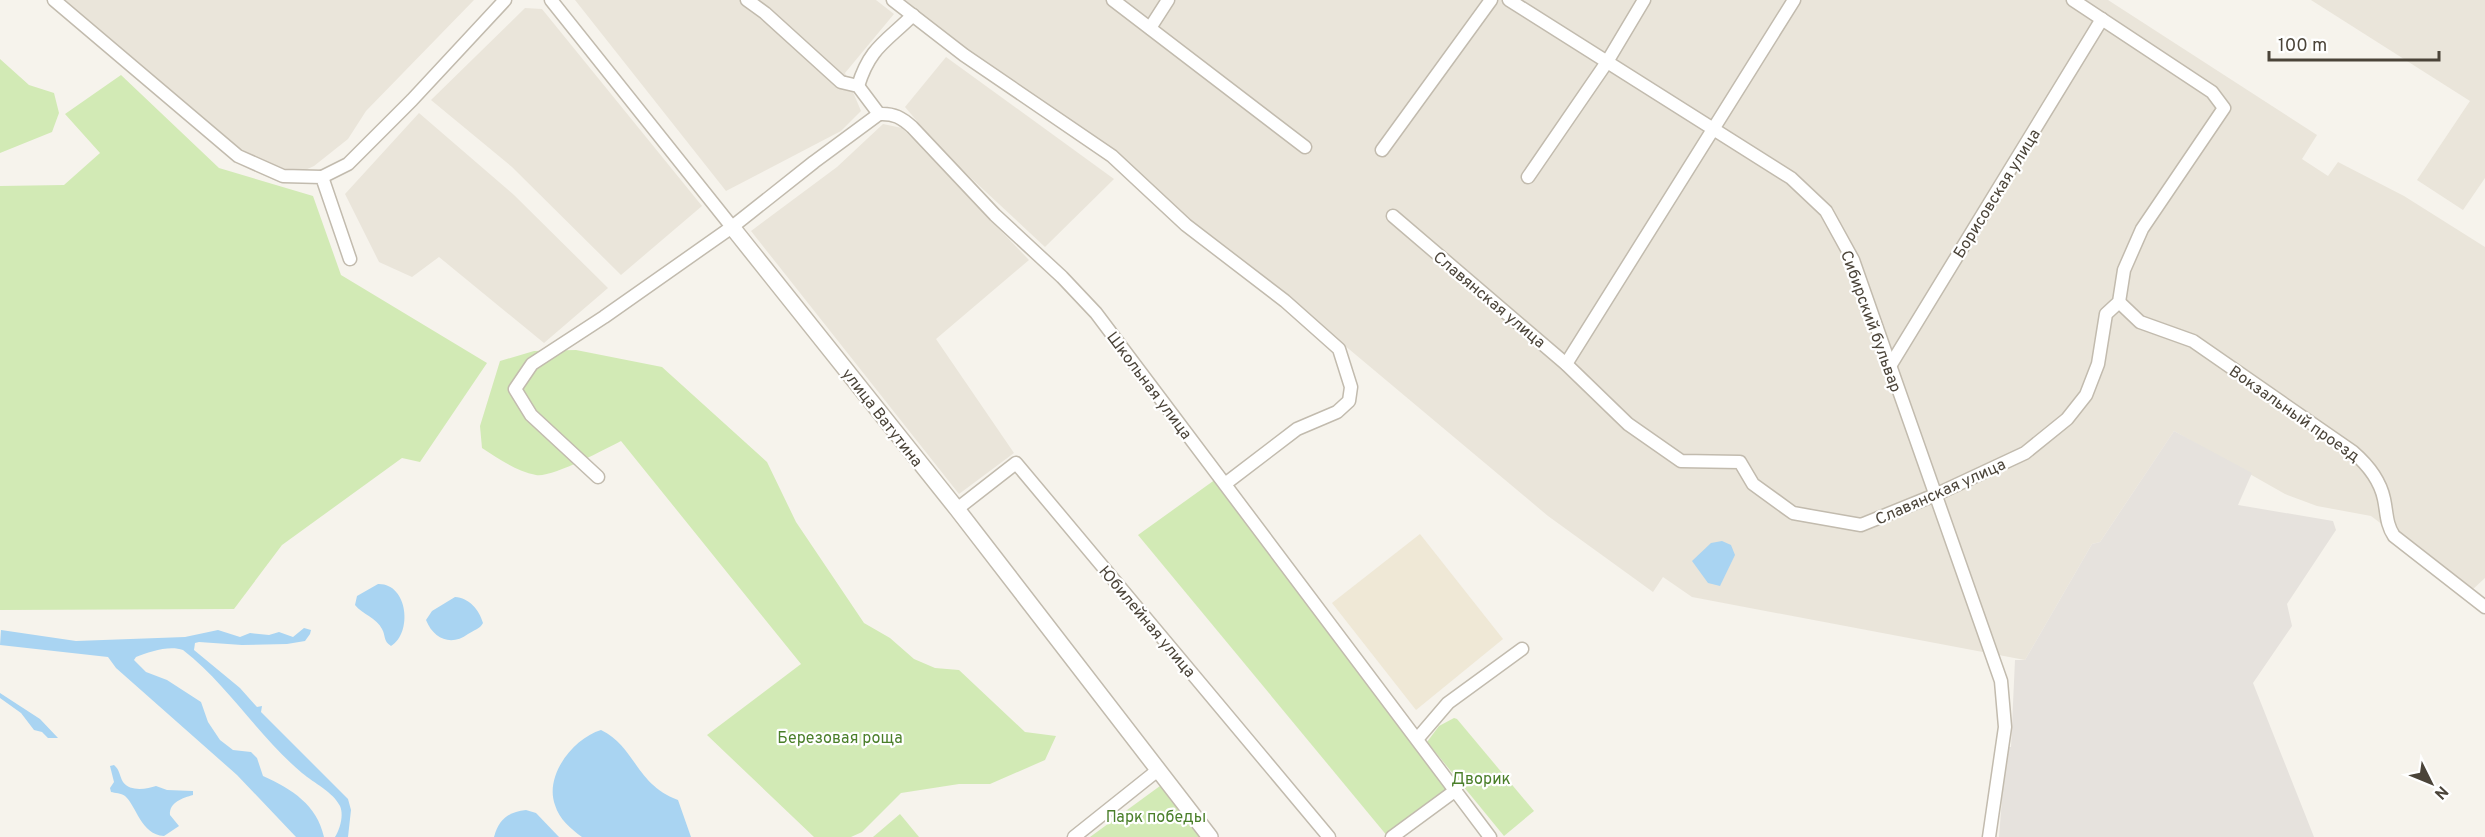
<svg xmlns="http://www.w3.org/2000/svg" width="2485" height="837" viewBox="0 0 2485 837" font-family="Overpass,sans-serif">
<rect width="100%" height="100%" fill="#f6f3ec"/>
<g fill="#eae5da">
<path d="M 48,0 L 474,0 L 366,111 L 348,139 L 314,166 L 279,182 L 249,169 L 222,151 Z"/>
<path d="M 575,0 L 876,0 L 894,14 L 845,73 L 861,111 L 841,131 L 726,191 Z"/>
<path d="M 898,0 L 2108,0 L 2317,135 L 2302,159 L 2328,176 L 2338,162 L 2404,196 L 2485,247 L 2485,578 L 2471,591 L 2371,516 L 2317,506 L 2285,494 L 2174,431 L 2100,542 L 2092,544 L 2025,660 L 1692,597 L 1663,577 L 1653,592 L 1548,516 L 1325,329 L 1188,221 Z"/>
<path d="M 2311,0 L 2485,0 L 2485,178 L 2463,210 L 2417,180 L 2470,101 Z"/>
<path d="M 525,8 L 542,9 L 702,206 L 621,275 L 512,167 L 431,100 Z"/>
<path d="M 946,57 L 1114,179 L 1045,247 L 944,153 L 905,107 Z"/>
<path d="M 419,113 L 514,195 L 608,288 L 544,343 L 439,257 L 412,277 L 379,262 L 345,194 Z"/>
<path d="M 883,124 L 902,128 L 1029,260 L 936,339 L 1014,453 L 959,494 L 751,231 L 837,167 Z"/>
</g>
<path fill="#e6e2dd" d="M 2174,431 L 2252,473 L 2238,505 L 2333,521 L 2336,530 L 2287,604 L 2292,626 L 2253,683 L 2314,837 L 1999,837 L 2006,747 L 2011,747 L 2015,660 L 2025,660 L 2092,544 L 2100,542 Z"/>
<path fill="#efe8d6" d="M 1420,534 L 1503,639 L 1416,710 L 1332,603 Z"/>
<g fill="#d2eab5">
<path d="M 0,59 L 29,85 L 54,93 L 59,113 L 52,132 L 0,153 Z"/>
<path d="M 121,75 L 219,168 L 313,196 L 341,275 L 487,363 L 420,462 L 402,458 L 282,545 L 234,609 L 0,610 L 0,186 L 64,185 L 100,153 L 65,114 Z"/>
<path d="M 576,350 L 662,367 L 767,462 L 796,522 L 864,623 L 890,638 L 914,659 L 935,668 L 959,670 L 1025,732 L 1056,736 L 1045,760 L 990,784 L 959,784 L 901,793 L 862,832 L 851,837 L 814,837 L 707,735 L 801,664 L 621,441 C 605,449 552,478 536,475 C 516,471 499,459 482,448 L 480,426 L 500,361 L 534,351 Z"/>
<path d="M 1216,479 L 1454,790 L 1388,837 L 1138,535 Z"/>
<path d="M 1454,718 L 1457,719 L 1534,811 L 1504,836 L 1427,742 L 1439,726 Z"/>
<path d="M 1160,786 L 1202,837 L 1090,837 Z"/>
<path d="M 900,814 L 919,837 L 873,837 Z"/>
</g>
<g fill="#a9d4f2">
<path d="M 1722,541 L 1731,545 L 1735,555 L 1720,586 L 1708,583 L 1692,561 L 1711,543 Z"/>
<path d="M 378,584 C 408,583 413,633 391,646 C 383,641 386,636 382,629 C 377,618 362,614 355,605 L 357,596 Z"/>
<path d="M 455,597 C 469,598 479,609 483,623 C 480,629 474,630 468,634 C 452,646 434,640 426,620 L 432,611 Z"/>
<path d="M 304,628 L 311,630 L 310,634 L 305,641 L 287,644 L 242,645 L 199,642 L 195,643 L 194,650 L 240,688 L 257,707 L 262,706 L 261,712 L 348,799 L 351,810 L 348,837 L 335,837 C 340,829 344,815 340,806 C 333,792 314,783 302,773 C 257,735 229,686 183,650 C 169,645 149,652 136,657 L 134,660 L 146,672 L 167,680 L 201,702 L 208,722 L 220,740 L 233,750 L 251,752 L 257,758 L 263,776 C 292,789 317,805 324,837 L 296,837 L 237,775 L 116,668 L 108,657 L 0,645 L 1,630 L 76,641 L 185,637 L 218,630 L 240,637 L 250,633 L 269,635 L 279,632 L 293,637 Z"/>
<path d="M 0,693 L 40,719 L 58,738 L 48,738 L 42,732 L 34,730 L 21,713 L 0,698 Z"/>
<path d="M 601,730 C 636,747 635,784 678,800 L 691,837 L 582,837 C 571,829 559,819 555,805 C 544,775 574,738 601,730 Z"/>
<path d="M 114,765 C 120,770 119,775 123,782 C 130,792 147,789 156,786 L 167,790 L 193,791 L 193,795 C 183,798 169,802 170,815 L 179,826 L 164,836 C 141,835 136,805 125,796 C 121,793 115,793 111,792 L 110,788 L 114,782 L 110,766 Z"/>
<path d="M 526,810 L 536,813 L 559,837 L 494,837 C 499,819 508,812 526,810 Z"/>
</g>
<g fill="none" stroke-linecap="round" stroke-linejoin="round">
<defs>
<g id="minor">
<path d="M 54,0 L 238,156 L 283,176 L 322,177 L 350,259"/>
<path d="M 551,0 L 732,227"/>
<path d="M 747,0 L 765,13 L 841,82 L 858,86 L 879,114 C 894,113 902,118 912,127 L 995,215 L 1062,277 L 1096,313 L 1490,837"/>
<path d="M 893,0 L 964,55 L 1112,156 L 1186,225 L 1285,301 L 1339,349 L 1351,387 L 1349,401 L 1337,412 L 1297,429 L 1225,484"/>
<path d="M 1113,0 L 1305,147"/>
<path d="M 1509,0 L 1791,178 L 1826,211 L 1853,260 L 2001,681 L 2005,727 L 1989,837"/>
<path d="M 1150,28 L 1168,0"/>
<path d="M 858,86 C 870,47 886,42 913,15"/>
<path d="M 1382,150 L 1491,0"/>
<path d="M 322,177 L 348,164 L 412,100 L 505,0"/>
<path d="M 1528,177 L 1607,62 L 1644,0"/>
<path d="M 1393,216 L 1566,364 L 1628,424 L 1681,461 L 1740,462 L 1753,484 L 1793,513 L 1861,525 L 1935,495 L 2025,453 L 2067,419 L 2086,395 L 2098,364 L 2106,314 L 2119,302 L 2124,270 L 2142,229 L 2224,108 L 2212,92 L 2073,0"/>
<path d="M 2119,302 L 2140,322 L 2193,341 L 2353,452 C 2368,465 2380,480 2384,499 C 2387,513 2386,524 2394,536 L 2485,607"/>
<path d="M 1566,364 L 1794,0"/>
<path d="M 1890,366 L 2102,19"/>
<path d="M 598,477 L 531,415 L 515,389 L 532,364 L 604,317 L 732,227 L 814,162 L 879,114"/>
<path d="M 957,509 L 1016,463 L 1329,837"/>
<path d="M 1418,738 L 1448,703 L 1522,649"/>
<path d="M 1074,837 L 1158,770"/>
<path d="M 1392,837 L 1456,790"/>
</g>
<path id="tertiary" d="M 732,227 L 957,509 L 1210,837"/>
</defs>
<use href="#minor" stroke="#c2bbae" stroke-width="15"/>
<use href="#tertiary" stroke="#c2bbae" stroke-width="18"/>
<use href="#minor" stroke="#fff" stroke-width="12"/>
<use href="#tertiary" stroke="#fff" stroke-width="15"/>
</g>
<g text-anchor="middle" stroke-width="4.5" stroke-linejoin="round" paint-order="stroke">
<g font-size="16" fill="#4b4439" stroke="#fff">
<text transform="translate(1996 193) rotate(-58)" y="6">Борисовская улица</text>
<text transform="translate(1490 299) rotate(40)" y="6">Славянская улица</text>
<text transform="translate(1872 321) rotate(70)" y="6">Сибирский бульвар</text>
<text transform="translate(1150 385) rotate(53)" y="6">Школьная улица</text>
<text transform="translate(2295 413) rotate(35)" y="6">Вокзальный проезд</text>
<text transform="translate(883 417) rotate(52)" y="6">улица Ватутина</text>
<text transform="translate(1940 491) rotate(-24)" y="6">Славянская улица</text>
<text transform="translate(1148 621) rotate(50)" y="6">Юбилейная улица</text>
</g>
<g font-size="16" fill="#4a7f2a" stroke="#fff">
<text x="840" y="743">Березовая роща</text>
<text x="1481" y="784">Дворик</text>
<text x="1156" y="822">Парк победы</text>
</g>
</g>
<g transform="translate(2431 783) rotate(133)" stroke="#ffffff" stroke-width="4.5" paint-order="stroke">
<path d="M0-4.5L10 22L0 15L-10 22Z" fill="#4b4439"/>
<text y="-9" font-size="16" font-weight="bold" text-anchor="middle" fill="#4b4439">N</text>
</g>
<path d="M2269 51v9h170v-9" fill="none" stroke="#4b4439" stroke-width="3"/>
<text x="2278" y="51" font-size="18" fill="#4b4439" stroke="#ffffff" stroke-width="4.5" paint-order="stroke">100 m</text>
</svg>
